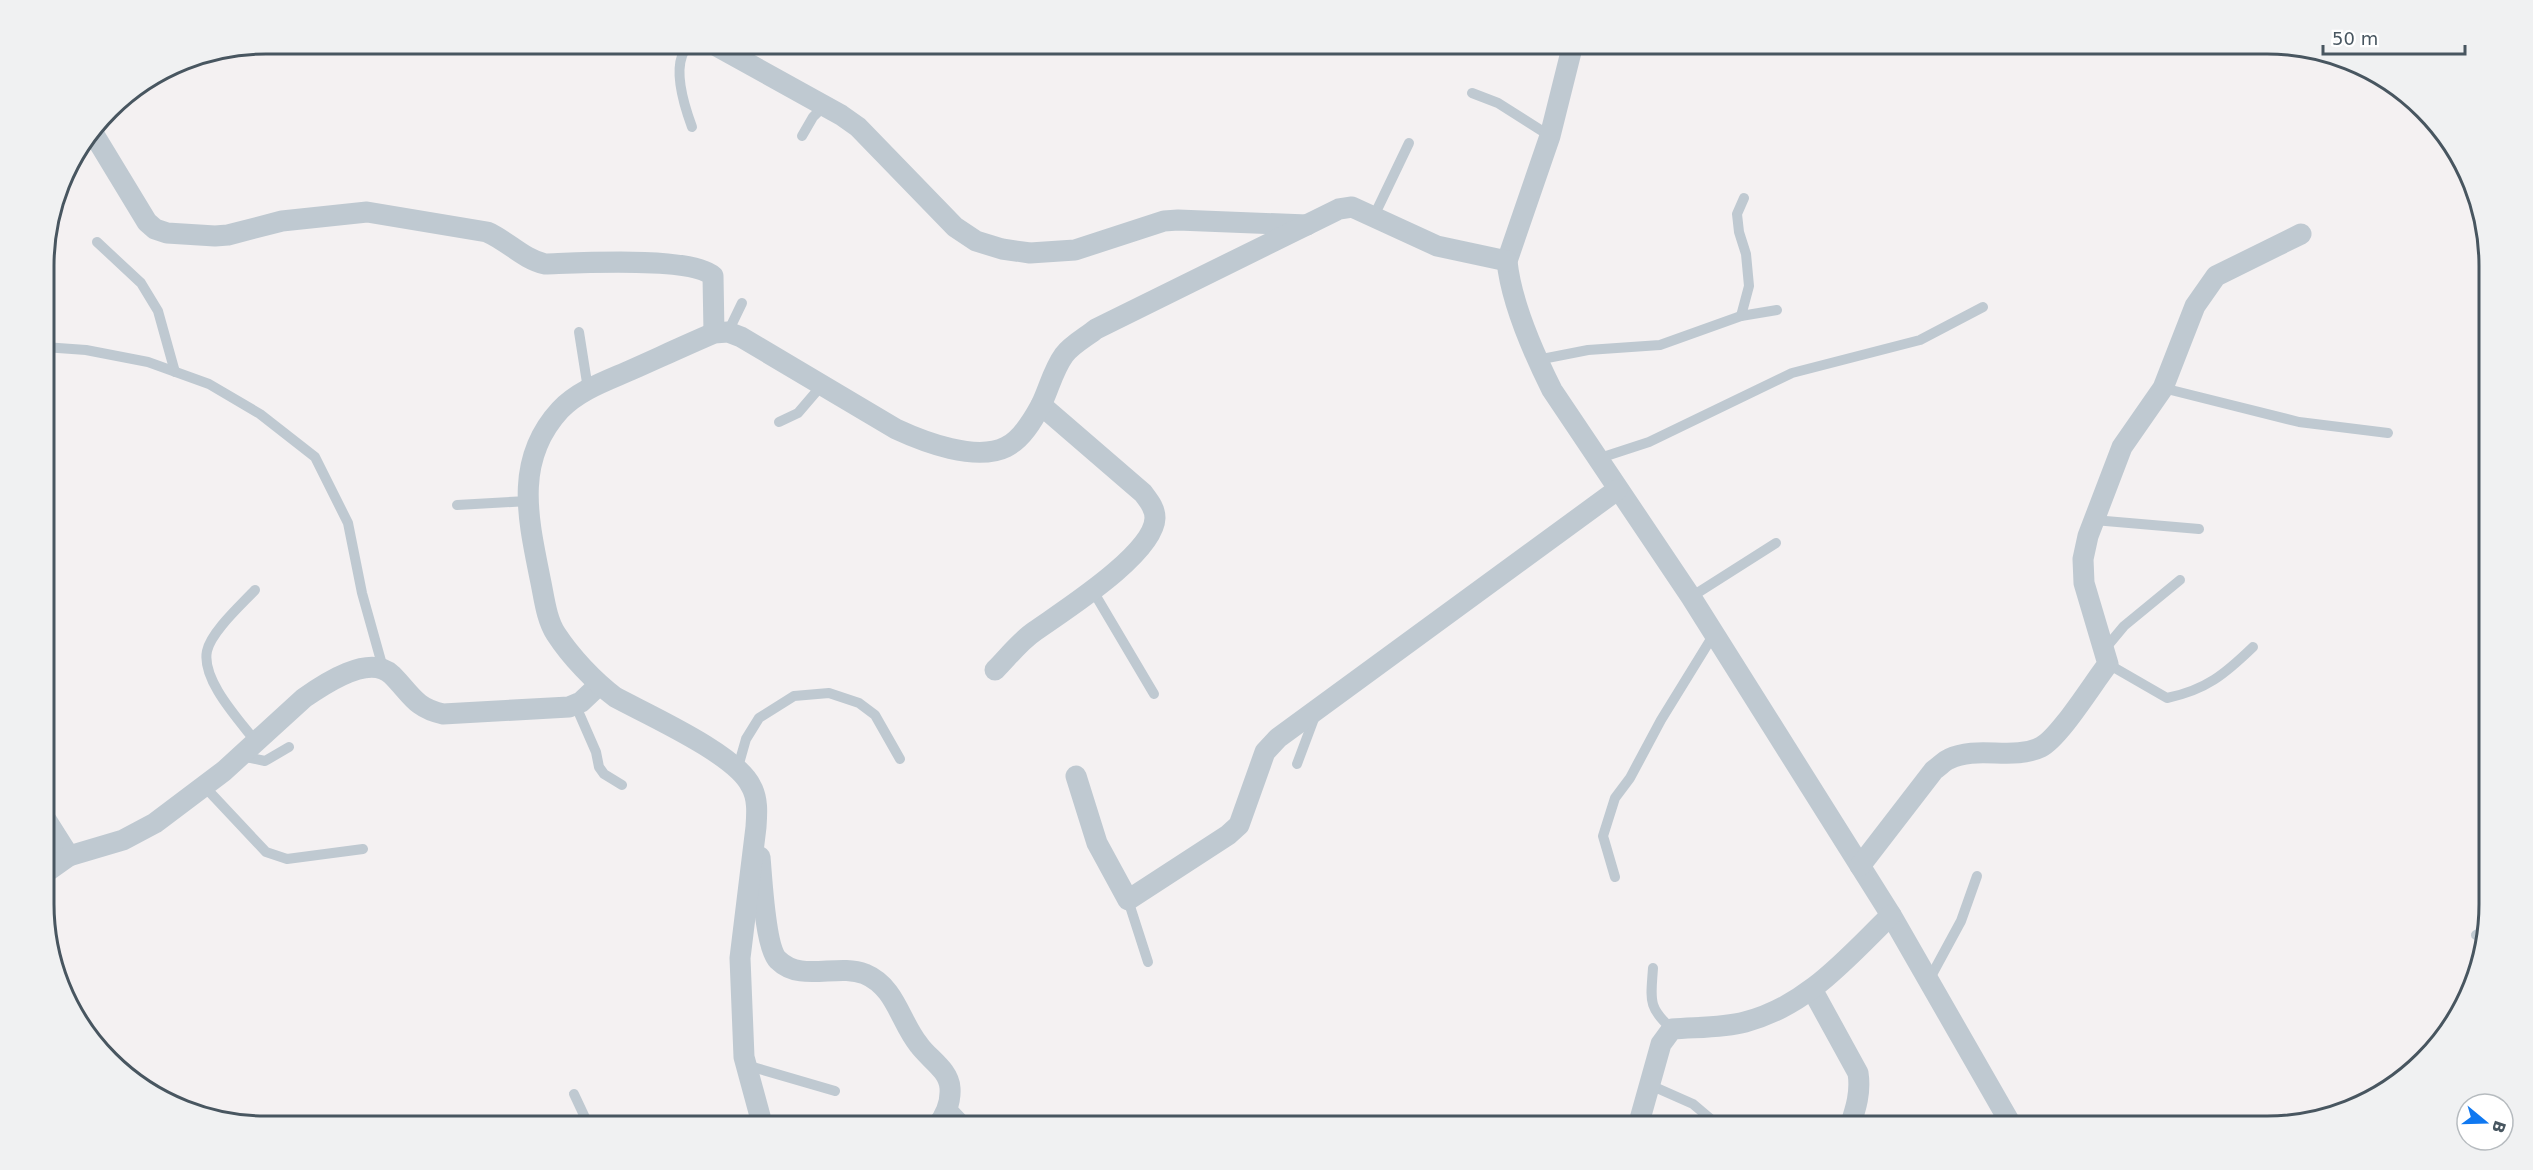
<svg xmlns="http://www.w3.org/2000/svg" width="2533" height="1170" viewBox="0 0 2533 1170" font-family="'DejaVu Sans',sans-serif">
<rect width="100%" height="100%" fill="#f4f1f2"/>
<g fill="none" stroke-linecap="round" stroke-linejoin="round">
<g stroke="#bfc9d1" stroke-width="10">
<path d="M 689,44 C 687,47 683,52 682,56 C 675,75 685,108 692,127"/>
<path d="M 1472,93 L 1498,103 L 1550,136"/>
<path d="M 802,136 L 813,117 L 824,106"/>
<path d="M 1374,216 L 1409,143"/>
<path d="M 97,242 L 141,283 L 158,311 L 175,372"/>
<path d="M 1741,316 L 1749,286 L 1746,254 L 1739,232 L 1737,214 L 1744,198"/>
<path d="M 579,332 L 588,389"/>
<path d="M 728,332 L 742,303"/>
<path d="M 44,347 L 86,350 L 148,362 L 209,384 L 260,414 L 315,457 L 348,523 L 362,593 L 383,668"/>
<path d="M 1537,360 L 1588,350 L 1660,345 L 1741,316 L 1777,310"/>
<path d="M 2163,388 L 2299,422 L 2388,433"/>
<path d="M 779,422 L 798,413 L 822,385"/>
<path d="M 1597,459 L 1649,442 L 1792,373 L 1920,340 L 1983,307"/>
<path d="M 457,505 L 528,501"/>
<path d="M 2094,520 L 2199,529"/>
<path d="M 255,590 C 241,605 211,632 207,651 C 201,680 240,721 256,742"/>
<path d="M 1093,591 L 1154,694"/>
<path d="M 1691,597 L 1776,543"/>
<path d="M 2104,650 L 2124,626 L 2180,580"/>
<path d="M 2108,664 L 2167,698 C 2206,690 2225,674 2253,647"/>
<path d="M 575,704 L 596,752 L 599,767 L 604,774 L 622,785"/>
<path d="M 241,756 L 265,761 L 289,747"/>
<path d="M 1297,764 L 1315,716"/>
<path d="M 738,767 L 746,739 L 759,718 L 794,696 L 829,693 L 859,703 L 875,715 L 900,759"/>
<path d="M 204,786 L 266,852 L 287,859 L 363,849"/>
<path d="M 1615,877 L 1603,836 L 1615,798 L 1630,778 L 1661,720 L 1714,634"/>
<path d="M 1128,900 L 1148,962"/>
<path d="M 2476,935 L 2484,931"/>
<path d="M 1653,968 C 1651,999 1647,1007 1672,1029"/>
<path d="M 1929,980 L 1961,921 L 1977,876"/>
<path d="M 746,1065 L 835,1091"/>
<path d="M 1650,1085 L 1693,1104 L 1719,1126"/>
<path d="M 574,1094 L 589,1126"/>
<path d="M 948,1104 L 969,1126"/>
</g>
<g stroke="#bfc9d1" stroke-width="21">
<path d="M 713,44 L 841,115 L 858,127 L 955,227 L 976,241 L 1002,249 L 1030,253 L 1075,250 L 1164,221 L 1178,220 L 1307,225"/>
<path d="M 1573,44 L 1550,136 L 1507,261 C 1511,301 1534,354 1552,390 L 1691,597 L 1891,915 L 2012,1126"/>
<path d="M 93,133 L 147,222 L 155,229 L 167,233 L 215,236 L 228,235 L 282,221 L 367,212 L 487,232 C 508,241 523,259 545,264 C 578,263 691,256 713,276 L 714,333"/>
<path d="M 995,670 C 1008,657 1020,641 1035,631 C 1063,611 1154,554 1155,518 C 1155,508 1149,501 1143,493 L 1041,405"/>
<path d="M 1076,776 L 1097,843 L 1128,900 L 1228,835 L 1239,825 L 1265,752 L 1278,738 L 1617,490"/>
<path d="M 45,818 L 69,856"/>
<path d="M 760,857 C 762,878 765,947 778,960 C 801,983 837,963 865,974 C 896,987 900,1022 919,1045 C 929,1059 949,1070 950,1088 C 951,1102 945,1116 937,1126"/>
<path d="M 1860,866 L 1934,770 C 1939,767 1944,761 1949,759 C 1977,745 2013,761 2041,747 C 2060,737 2093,683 2108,664 L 2084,583 L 2083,559 L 2088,536 L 2122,447 L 2163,388 L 2195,306 L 2216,276 L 2301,234"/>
<path d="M 45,873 L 69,856 L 123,840 L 155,823 L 224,771 L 304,698 C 324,684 370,653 392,675 C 411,694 415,708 443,714 L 569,707 L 581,702 L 599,685"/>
<path d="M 1813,991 L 1858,1073 C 1861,1092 1856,1108 1850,1126"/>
<path d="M 760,1126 L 760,1116 L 744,1057 L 740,958 L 756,827 C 757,813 758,798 751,786 C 736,754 648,715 615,697 C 594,681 571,657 556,634 C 546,619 544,596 540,578 C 528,518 514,460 560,410 C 579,390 606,381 631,370 C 658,358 686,345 714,333 L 728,332 L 741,337 L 896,429 C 924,442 976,462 1006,447 C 1022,439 1033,420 1041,405 C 1049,389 1053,370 1064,355 C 1071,345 1086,337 1096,329 L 1339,209 L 1352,207 L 1437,246 L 1507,261"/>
<path d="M 1638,1126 L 1661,1044 L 1672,1029 C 1696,1027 1723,1028 1745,1022 C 1807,1006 1847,958 1891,915"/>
</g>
</g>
<path d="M0 0H2533V1170H0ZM266 54H2267A212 212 0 0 1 2479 266V904A212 212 0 0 1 2267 1116H266A212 212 0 0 1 54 904V266A212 212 0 0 1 266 54Z" fill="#f0f1f2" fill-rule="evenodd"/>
<path fill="none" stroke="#485660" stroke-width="3" d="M266 54H2267A212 212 0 0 1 2479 266V904A212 212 0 0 1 2267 1116H266A212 212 0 0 1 54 904V266A212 212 0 0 1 266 54Z"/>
<g transform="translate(2485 1122) rotate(109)"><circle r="28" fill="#ffffff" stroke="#b6bbbf" stroke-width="1.5"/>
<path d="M0-4.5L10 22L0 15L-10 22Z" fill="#0f78f1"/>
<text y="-9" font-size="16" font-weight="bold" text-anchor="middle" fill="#485660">B</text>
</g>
<path d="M2323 45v9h142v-9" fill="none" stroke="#485660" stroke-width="3"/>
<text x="2332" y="45" font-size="18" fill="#485660" stroke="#ffffff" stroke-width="4.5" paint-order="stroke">50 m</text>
</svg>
